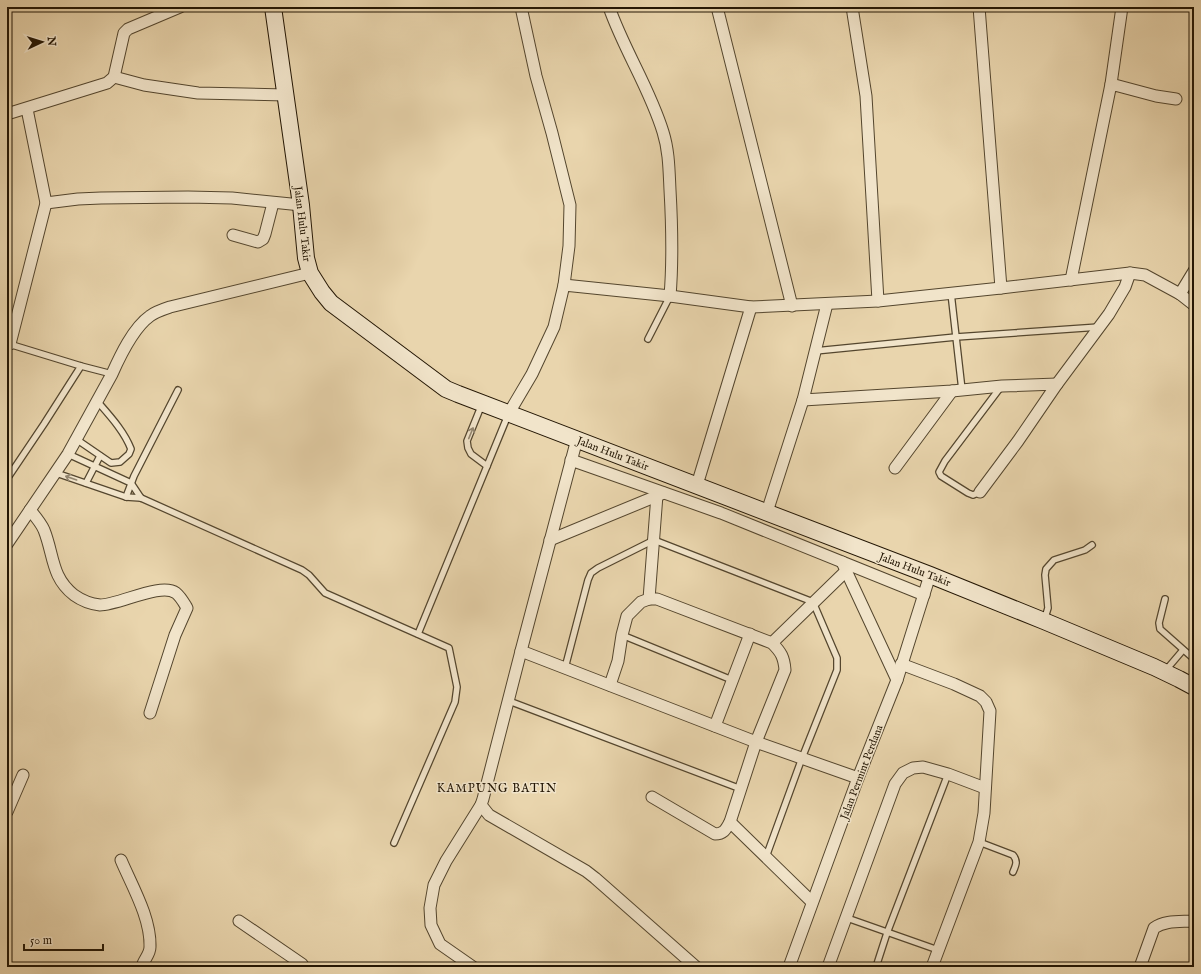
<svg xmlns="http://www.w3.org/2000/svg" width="1201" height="974" viewBox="0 0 1201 974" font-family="'IM FELL English',serif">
<rect width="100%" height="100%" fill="#e9d5ad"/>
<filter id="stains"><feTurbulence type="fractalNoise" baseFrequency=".005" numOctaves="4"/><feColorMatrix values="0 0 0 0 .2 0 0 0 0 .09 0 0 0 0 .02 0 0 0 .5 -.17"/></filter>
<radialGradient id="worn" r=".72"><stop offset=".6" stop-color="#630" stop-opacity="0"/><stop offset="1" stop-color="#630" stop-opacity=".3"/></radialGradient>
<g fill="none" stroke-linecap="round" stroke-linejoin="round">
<defs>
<g id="lane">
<path d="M 951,293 L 956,337 L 962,390"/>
<path d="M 648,339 L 670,296"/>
<path d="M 9,344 L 81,366 L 112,374"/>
<path d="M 815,351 L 956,337 L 1099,327"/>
<path d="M 482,404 L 467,441 L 468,448 L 471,454 L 487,466"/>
<path d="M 76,439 L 111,463 L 120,462 L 129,454 L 131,449 C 124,431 110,416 97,401"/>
<path d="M 68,454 L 131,483 L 141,498"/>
<path d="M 56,473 L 126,497 L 141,498 L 302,570 L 309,575 L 325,593 L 449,648 L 457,687 L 455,702 L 394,843"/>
<path d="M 7,479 L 44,424 L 81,366"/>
<path d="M 86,483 L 100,456"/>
<path d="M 980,492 L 973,495 L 968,493 L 941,476 L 939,472 L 945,461 L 1000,388"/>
<path d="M 126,497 L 134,476 L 178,390"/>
<path d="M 1165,599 L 1159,623 L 1160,629 L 1194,659"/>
<path d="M 1044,621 L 1048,608 L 1045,575 L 1046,569 L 1054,560 L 1085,550 L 1092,545"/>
<path d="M 418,634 L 508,415"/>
<path d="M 622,635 L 732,680"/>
<path d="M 565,668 L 588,580 L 591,573 L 598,568 L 654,540 L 813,602 L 837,658 L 837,670 L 802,758 L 766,857"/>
<path d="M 1166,670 L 1183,650"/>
<path d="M 509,701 L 741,789"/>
<path d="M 979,842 L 1013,855 C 1018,861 1016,865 1013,872"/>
<path d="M 847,918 L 938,950"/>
<path d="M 876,967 L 887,933 L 948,774"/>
</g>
<g id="street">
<path d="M 521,7 L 536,76 L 552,133 L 570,205 L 569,246 L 564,285"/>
<path d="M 609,7 C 624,50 650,89 663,132 C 669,151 669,170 670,190 C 672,225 673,260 670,296"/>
<path d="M 717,7 L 792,306"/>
<path d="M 852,7 L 866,96 L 878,301"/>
<path d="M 979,7 L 1001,288"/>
<path d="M 114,77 L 144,85 L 198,93 L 286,95"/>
<path d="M 1111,84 L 1122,7"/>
<path d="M 7,114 L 107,83 L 114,77 L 124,33 L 128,29 L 180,7"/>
<path d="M 46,203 L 78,199 L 101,198 L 188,197 L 232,198 L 301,205"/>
<path d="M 233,235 L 258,242 L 263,239 L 265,234 L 273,203"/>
<path d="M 1071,280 L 1111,84 L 1156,96 L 1176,99"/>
<path d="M 1180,294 L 1194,271"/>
<path d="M 827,304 L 803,400 L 952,391 L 1002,386 L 1057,384 L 1018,441 L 980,492"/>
<path d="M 10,344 L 46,203 L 27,109"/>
<path d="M 1057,384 L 1109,314 L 1125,287 L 1130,273"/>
<path d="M 509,413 L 532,374 L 554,327 L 564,285 L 670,296 L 751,307 L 878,301 L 1001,288 L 1130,273 L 1145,275 L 1180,294 L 1194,305"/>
<path d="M 577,439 L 521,651 L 756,742 L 858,778"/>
<path d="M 571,460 L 721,513 L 924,595"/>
<path d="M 895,468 L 952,391"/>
<path d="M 697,485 L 751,307"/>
<path d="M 30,510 C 35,516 41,523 44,530 C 54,555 51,577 74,595 C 81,600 91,604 100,605 C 119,605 161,582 176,593 C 181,597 184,603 187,608 L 175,635 L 150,713"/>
<path d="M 767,512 L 803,400"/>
<path d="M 550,540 L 664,493"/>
<path d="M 7,544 L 68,454 L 112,374 C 120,356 133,328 150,316 C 155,312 164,309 170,307 L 310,273"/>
<path d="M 842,562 L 897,680"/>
<path d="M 649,599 L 657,495"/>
<path d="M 772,643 L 846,571"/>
<path d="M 521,651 L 483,799 L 481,805 L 489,815 L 586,871 L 595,878 L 696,967"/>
<path d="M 901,664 L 954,684 L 980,696 L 986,702 L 990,711 L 984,813 L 979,842 L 932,967"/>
<path d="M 610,685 L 618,661 L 622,635 L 627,616 L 641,602 L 649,599 L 657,599 L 772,643 C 781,652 784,657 785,670 L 756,742 L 730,822 C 726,829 724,834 715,834 L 652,797"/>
<path d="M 715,726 L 750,634"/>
<path d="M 7,812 L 23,775"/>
<path d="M 730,822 L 812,902"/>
<path d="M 121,860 C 132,886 151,918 150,947 C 150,955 143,960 142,967"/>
<path d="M 239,921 L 302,964 L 304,967"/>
<path d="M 473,967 L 440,944 L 431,925 L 430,908 L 434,885 L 446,861 L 481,805"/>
<path d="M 789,967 L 858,778 L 897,680 L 930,575"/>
<path d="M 828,967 L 895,784 L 903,773 L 913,768 L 923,767 L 948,774 L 985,788"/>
<path d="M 1140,967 L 1154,928 C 1165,920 1180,922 1194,921"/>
</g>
<path id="secondary" d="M 273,7 L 301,205 L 306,258 L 310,273 L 322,292 L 331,303 L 446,389 L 458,394 L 930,575 L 1044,621 L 1154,667 L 1179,679 L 1194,687"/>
</defs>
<use href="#lane" stroke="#54462e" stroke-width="8"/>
<use href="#street" stroke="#54462e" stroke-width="13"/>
<use href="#secondary" stroke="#231604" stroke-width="18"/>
<use href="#lane" stroke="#f1e4ca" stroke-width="5.5"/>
<use href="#street" stroke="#f1e4ca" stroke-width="11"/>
<use href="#secondary" stroke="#f1e4ca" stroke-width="16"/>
</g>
<defs><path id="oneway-shaft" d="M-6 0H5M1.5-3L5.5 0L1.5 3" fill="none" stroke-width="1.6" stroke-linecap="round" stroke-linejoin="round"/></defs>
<g stroke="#948771">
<use href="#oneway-shaft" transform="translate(471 433) rotate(-68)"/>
<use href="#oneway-shaft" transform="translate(71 478) rotate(-161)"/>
</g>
<g text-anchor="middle" stroke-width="3" stroke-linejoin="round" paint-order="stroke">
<g font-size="11" fill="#231604" stroke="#f1e4ca">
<text transform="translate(303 224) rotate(83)" y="4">Jalan Hulu Takir</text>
<text transform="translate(613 453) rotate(21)" y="4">Jalan Hulu Takir</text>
<text transform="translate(915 569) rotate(21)" y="4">Jalan Hulu Takir</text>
<text transform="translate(861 772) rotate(-69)" y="4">Jalan Permint Perdana</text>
</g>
<g font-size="12" letter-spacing="1" fill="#231604" stroke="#f1e4ca">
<text x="497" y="792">KAMPUNG BATIN</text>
</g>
</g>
<rect width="1201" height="974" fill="none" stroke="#e9d5ad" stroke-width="24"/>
<rect x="8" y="8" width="1185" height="958" fill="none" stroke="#231604" stroke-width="2"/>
<rect x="12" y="12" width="1177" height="950" fill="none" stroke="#231604"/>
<g transform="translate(42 42) rotate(86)" stroke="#f1e4ca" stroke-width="3" paint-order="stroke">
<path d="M0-3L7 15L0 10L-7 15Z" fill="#231604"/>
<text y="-6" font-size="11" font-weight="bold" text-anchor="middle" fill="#231604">N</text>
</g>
<path d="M24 944v6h79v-6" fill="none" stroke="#231604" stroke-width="2"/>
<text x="30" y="944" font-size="12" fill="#231604" stroke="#f1e4ca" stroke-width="3" paint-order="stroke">50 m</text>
<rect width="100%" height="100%" filter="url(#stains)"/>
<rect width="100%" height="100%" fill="url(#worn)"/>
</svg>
